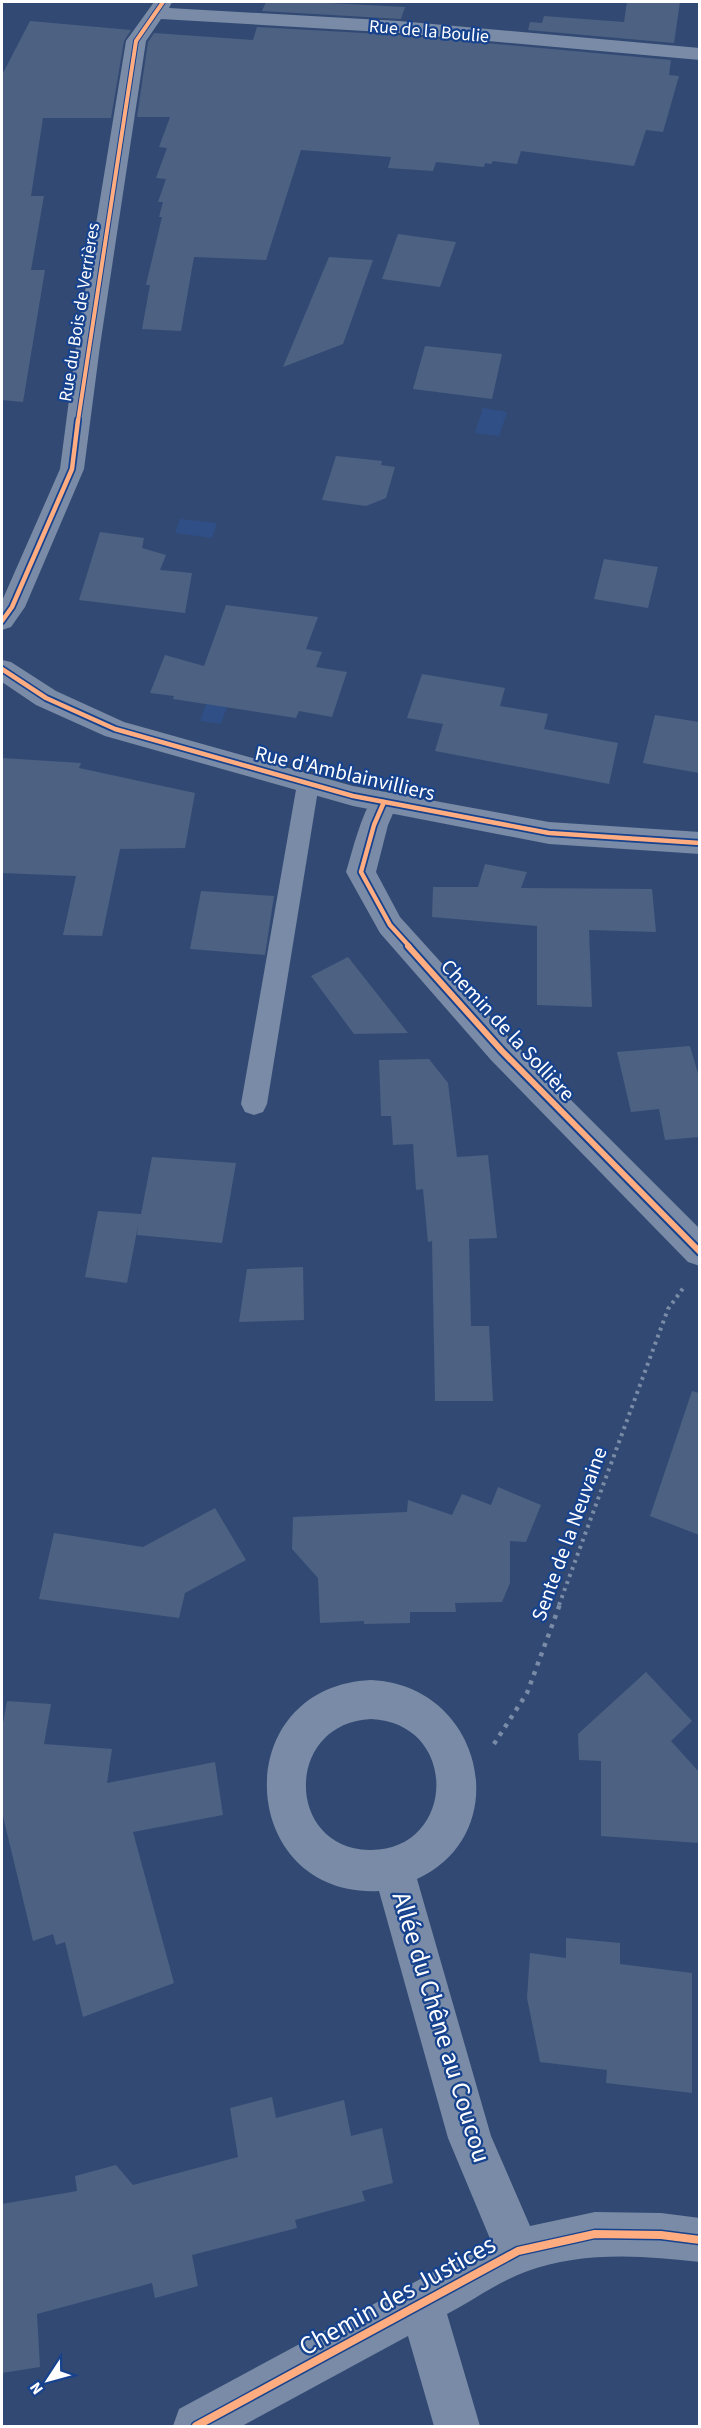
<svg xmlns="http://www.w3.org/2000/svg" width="701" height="2428" viewBox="0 0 701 2428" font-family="'Source Sans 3',sans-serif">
<rect width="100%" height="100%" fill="#324a73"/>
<g fill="#2f4f86">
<path d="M 483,408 L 507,412 L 499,436 L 475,433 Z"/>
<path d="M 180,519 L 217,523 L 212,538 L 175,533 Z"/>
<path d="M 213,684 L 234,687 L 221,724 L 200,721 Z"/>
</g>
<g fill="#4d6182">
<path d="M 266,2 L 310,2 L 405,7 L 401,19 L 262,11 Z"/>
<path d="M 627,2 L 680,2 L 674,43 L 528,30 L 530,22 L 542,23 L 544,16 L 624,22 Z"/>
<path d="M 30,21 L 131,30 L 124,41 L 111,118 L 43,118 L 31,196 L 44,196 L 31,270 L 45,270 L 23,402 L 2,400 L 2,75 Z"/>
<path d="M 257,27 L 399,35 L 671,60 L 669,75 L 679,76 L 663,132 L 646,130 L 634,166 L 521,151 L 517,164 L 493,161 L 491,164 L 485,163 L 484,167 L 436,162 L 433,171 L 388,168 L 391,157 L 301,150 L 266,260 L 194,257 L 181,331 L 142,329 L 150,285 L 146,285 L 162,217 L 159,217 L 163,202 L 158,202 L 166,179 L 156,178 L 167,148 L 159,147 L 170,117 L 137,117 L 148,42 L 154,33 L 253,40 Z"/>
<path d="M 398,234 L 456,242 L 440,287 L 382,279 Z"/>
<path d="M 329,257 L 373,260 L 343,344 L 283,367 Z"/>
<path d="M 425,346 L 502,354 L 492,399 L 413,389 Z"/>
<path d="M 336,456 L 382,461 L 381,465 L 395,467 L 386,498 L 366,506 L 322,500 Z"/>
<path d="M 100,532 L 144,538 L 142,548 L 166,555 L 160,570 L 192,573 L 185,613 L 79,600 Z"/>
<path d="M 604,559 L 658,567 L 648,608 L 594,599 Z"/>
<path d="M 226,605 L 318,617 L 306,649 L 322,652 L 316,667 L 347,672 L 332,717 L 299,711 L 296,718 L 173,699 L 174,696 L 150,693 L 165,655 L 204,666 Z"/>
<path d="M 422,674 L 505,688 L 500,706 L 548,714 L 544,729 L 618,743 L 609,784 L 435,751 L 443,724 L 407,718 Z"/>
<path d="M 655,715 L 699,722 L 699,773 L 643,763 Z"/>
<path d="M 2,758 L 81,763 L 79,768 L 195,793 L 185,848 L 120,849 L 102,936 L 63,935 L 76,876 L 2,873 Z"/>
<path d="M 485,864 L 527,872 L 521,888 L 652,889 L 656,932 L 589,930 L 592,1007 L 537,1005 L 537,926 L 432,917 L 433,887 L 478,887 Z"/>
<path d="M 201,891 L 274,896 L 265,955 L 190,949 Z"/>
<path d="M 348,957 L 408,1033 L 354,1034 L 311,976 Z"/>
<path d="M 690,1046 L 699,1077 L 699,1137 L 665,1140 L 659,1109 L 631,1112 L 617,1052 Z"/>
<path d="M 429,1059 L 448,1083 L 457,1157 L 488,1155 L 497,1238 L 469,1239 L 471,1326 L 489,1326 L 493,1401 L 435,1401 L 432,1241 L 428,1242 L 423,1189 L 416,1190 L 413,1144 L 393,1145 L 391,1116 L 381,1116 L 379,1060 Z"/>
<path d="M 152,1157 L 236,1163 L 222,1243 L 137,1235 L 138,1226 L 127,1283 L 85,1277 L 98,1211 L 141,1214 Z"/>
<path d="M 303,1267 L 304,1320 L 239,1322 L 247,1269 Z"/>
<path d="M 692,1391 L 699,1393 L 699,1535 L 650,1516 Z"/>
<path d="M 498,1487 L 541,1505 L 526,1542 L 510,1541 L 510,1583 L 502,1602 L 455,1603 L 456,1612 L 410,1612 L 410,1623 L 364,1624 L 364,1621 L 320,1623 L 318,1578 L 292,1549 L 293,1517 L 407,1512 L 408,1500 L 452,1515 L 462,1494 L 491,1505 Z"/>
<path d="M 215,1508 L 246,1560 L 185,1593 L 179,1618 L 39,1599 L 54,1533 L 143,1547 Z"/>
<path d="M 646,1672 L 692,1721 L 671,1741 L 699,1772 L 699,1843 L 601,1836 L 601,1761 L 579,1760 L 578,1734 Z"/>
<path d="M 7,1701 L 51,1704 L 44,1744 L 112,1749 L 107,1783 L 215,1762 L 223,1815 L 133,1832 L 174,1983 L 83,2017 L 65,1942 L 56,1945 L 53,1934 L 33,1941 L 2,1812 L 2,1729 Z"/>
<path d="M 566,1938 L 620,1943 L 620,1964 L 692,1973 L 692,2093 L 606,2083 L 607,2070 L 540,2062 L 527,1998 L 530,1953 L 566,1958 Z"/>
<path d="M 272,2097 L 276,2118 L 344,2100 L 351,2136 L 382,2128 L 393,2183 L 362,2191 L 365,2201 L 295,2220 L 297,2228 L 192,2255 L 198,2286 L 155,2298 L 152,2283 L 37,2314 L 40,2367 L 2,2373 L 2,2204 L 77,2191 L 75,2176 L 116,2165 L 133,2185 L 238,2157 L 230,2108 Z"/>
</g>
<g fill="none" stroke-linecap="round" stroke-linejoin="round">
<path stroke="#798ba6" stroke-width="4" stroke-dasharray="3 4.5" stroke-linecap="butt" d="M 559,1605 L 668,1309 L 684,1287"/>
<path stroke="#798ba6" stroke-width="4.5" stroke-dasharray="4 6" stroke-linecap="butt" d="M 494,1744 L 527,1693 L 560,1604"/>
<path fill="#798ba6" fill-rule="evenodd" d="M 308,776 L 316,778 L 319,784 L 267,1104 L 263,1112 L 254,1115 L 245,1112 L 241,1104 L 297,784 L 300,778 Z"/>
<g fill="#798ba6" fill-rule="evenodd">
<path d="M 154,2 L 172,2 L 169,8 L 399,21 L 700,48 L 700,60 L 399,33 L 161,19 L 146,41 L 100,346 L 84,469 L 25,607 L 11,627 L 2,630 L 2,601 L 60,469 L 76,346 L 126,41 Z"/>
<path d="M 384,792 L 394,795 L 398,802 L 388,825 L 376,872 L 400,917 L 513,1042 L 700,1229 L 700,1266 L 688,1262 L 491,1060 L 380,933 L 346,872 C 354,845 360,819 374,795 Z"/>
<path d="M 371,1680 C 483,1685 517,1833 417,1879 L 491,2136 L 530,2226 L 595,2212 L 661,2213 L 700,2218 L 700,2262 C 642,2255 580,2251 525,2272 C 498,2282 472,2301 447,2314 L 480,2426 L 434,2426 L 408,2336 L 242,2426 L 173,2426 L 179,2409 L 491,2241 L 448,2138 L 379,1891 C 237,1898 225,1687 371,1680 ZM 371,1719 C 461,1723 456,1852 369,1850 C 285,1848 284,1723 371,1719 Z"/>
</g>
<path fill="#798ba6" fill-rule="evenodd" d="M 2,660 L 11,662 L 56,691 L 124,722 L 353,786 L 549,822 L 700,832 L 700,854 L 549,844 L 353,806 L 105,736 L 36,705 L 2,682 Z"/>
<defs>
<path id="cycleway-far3" d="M 78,421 L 136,41 L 163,2"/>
<g id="cycleway-far2">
<path d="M 2,621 L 12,607 L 72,469 L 78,420"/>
<path d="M 2,669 L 46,698 L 115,729 L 353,796 L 549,833 L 700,843"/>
<path d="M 384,802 L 374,825 L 361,872 L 390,925 L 410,947"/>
</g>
<path id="cycleway-far1" d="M 408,946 L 502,1051 L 700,1252"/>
<path id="cycleway" d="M 196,2426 L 518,2251 L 595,2234 L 661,2235 L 700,2240"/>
</defs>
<use href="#cycleway-far3" stroke="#17428e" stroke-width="6"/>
<use href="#cycleway-far2" stroke="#17428e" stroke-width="8"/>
<use href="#cycleway-far1" stroke="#17428e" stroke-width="10"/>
<use href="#cycleway" stroke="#17428e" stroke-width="11"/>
<use href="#cycleway-far3" stroke="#ffac80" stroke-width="4"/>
<use href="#cycleway-far2" stroke="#ffac80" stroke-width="4.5"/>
<use href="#cycleway-far1" stroke="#ffac80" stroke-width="6"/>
<use href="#cycleway" stroke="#ffac80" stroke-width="8"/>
</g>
<g text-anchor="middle" stroke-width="4.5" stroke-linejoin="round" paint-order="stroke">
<g font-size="18" fill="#fff" stroke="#17428e">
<text transform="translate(429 31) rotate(5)" y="6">Rue de la Boulie</text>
<text transform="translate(79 312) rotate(-81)" y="6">Rue du Bois de Verrières</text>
</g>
<g font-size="21" fill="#fff" stroke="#17428e">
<text transform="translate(345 773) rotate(13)" y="7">Rue d'Amblainvilliers</text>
<text transform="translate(508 1030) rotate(47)" y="7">Chemin de la Sollière</text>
<text transform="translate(569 1534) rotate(-70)" y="7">Sente de la Neuvaine</text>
</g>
<g font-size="26" fill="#fff" stroke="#17428e">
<text transform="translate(442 2027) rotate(73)" y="9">Allée du Chêne au Coucou</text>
<text transform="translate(397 2295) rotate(-29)" y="9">Chemin des Justices</text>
</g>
</g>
<rect width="701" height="2428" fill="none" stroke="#ffffff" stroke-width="6"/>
<g transform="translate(48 2380) rotate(234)" stroke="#17428e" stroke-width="4.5" paint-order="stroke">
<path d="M0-4.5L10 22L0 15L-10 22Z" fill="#ffffff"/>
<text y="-9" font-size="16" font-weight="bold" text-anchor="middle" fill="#ffffff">N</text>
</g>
</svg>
